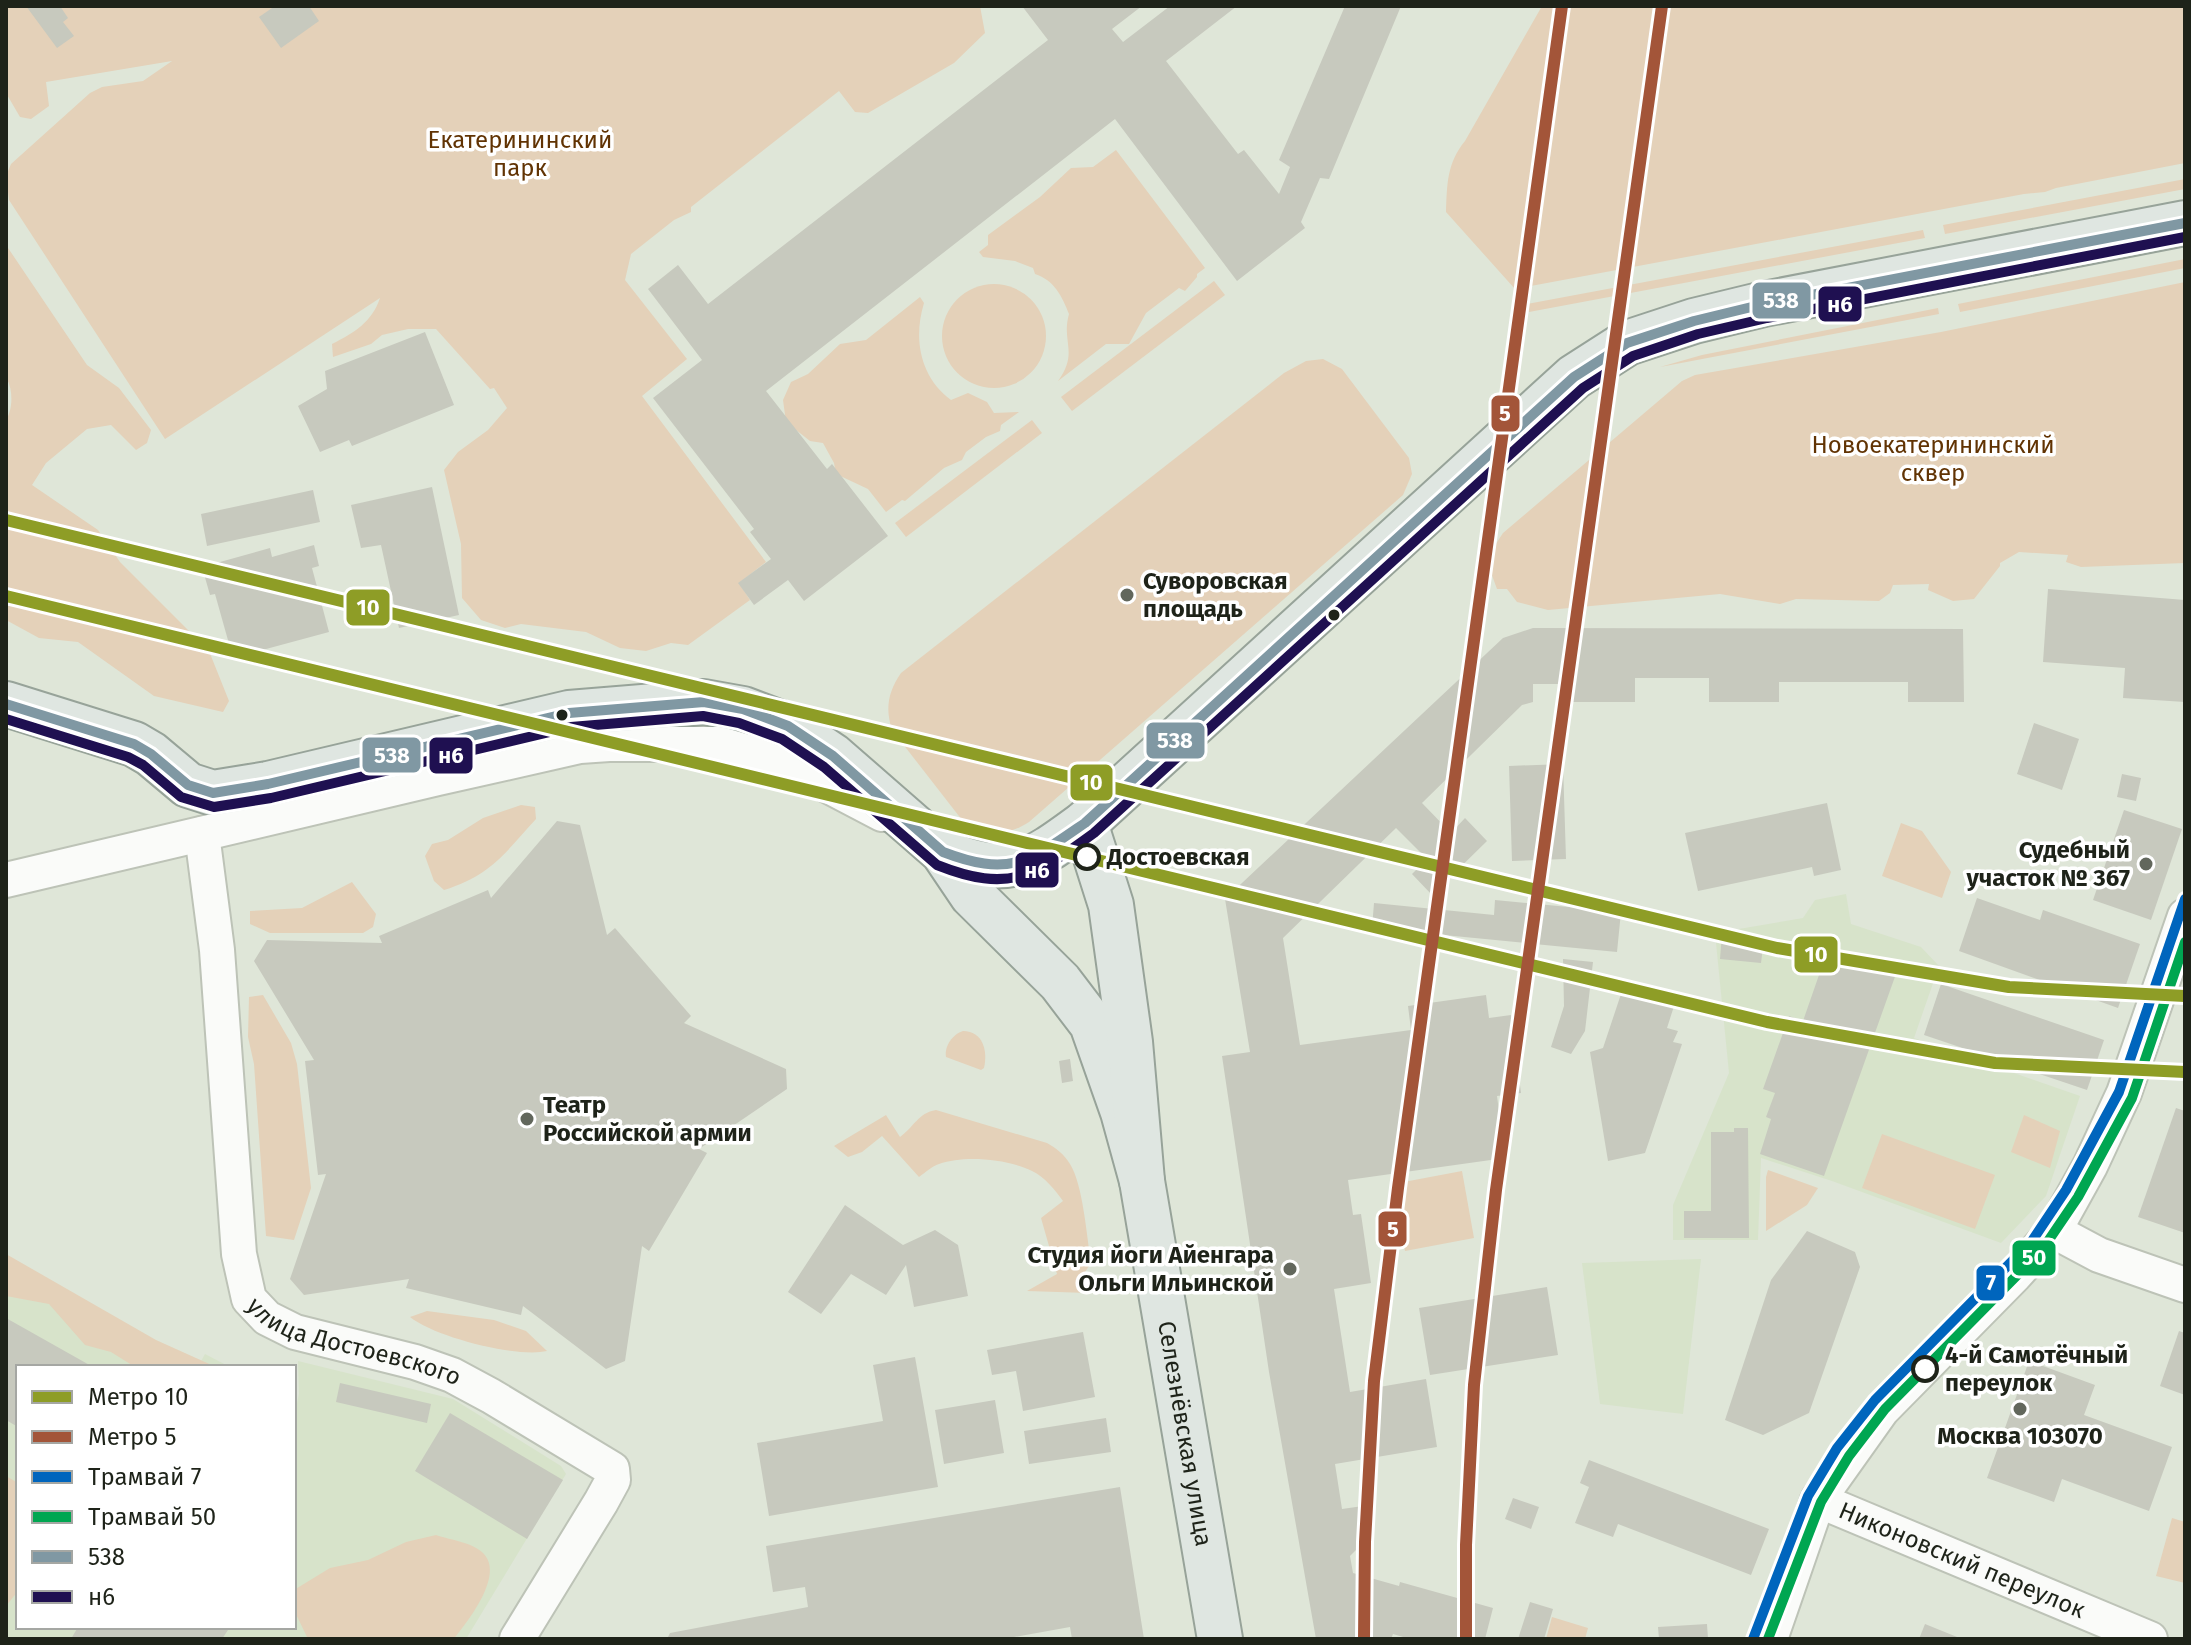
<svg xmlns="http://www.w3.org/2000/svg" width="2191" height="1645" viewBox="0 0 2191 1645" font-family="'Fira Sans',sans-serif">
<rect width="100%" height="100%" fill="#dfe6d8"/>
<g fill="#d7e3ca">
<path d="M 1846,894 L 1851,924 L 1921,947 L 1939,966 L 1914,1038 L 2080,1096 L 2046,1196 L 2001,1243 L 1832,1181 L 1761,1158 L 1758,1240 L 1673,1240 L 1673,1205 L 1729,1073 L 1715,933 L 1803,918 L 1815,900 Z"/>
<path d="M 1701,1259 L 1683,1414 L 1600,1404 L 1582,1263 Z"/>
<path d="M 6,1266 L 200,1363 L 205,1354 L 230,1367 L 18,1367 L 18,1627 L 294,1627 L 294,1402 L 297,1403 L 299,1394 L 298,1361 L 453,1399 L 561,1466 L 566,1474 L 466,1639 L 6,1639 Z"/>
</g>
<g fill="#e4d1b9">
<path d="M 6,6 L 980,6 L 985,33 L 954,63 L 868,113 L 855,112 L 839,91 L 691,207 L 691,212 L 674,220 L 631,254 L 625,280 L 687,359 L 642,396 L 766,562 L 739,583 L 750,600 L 688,645 L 671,643 L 646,651 L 620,648 L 586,632 L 521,624 L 505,628 L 481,620 L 462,598 L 461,544 L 444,470 L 458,452 L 488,430 L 507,408 L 494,388 L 490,389 L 436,329 L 408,329 L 382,335 L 371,344 L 333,357 L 332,344 C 354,333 372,322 380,298 L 165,439 L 9,200 L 6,176 L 11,164 L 90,93 L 102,87 L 143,81 L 172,61 L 46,82 L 49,106 L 31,119 L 20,117 L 6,93 Z"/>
<path d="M 1542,6 L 2185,6 L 2185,163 L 2056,188 L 2045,192 L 2024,194 L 1515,289 L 1446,212 C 1447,184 1447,163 1465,141 Z"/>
<path d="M 1116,150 L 1205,268 L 1197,274 L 1197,277 L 1185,291 L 1179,288 L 1146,313 L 1129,344 L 1106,344 L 1058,381 C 1079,352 1061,342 1069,314 C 1062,296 1054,280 1035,274 L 1033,268 L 1015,261 L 983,257 L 979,252 L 988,245 L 988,235 L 1040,197 L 1071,168 L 1093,167 Z"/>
<path d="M 2185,179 L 2185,189 L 1945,234 L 1943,225 Z"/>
<path d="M 1923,230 L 1925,238 L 1529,312 L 1527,304 Z"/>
<path d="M 6,245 L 87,365 L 119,388 L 151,430 L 147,443 L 136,450 L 111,425 L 87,429 L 46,463 L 32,485 L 98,530 L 120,562 L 209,651 L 229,701 L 223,712 L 154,696 L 78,642 L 39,638 L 6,620 L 6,420 C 13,409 13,390 7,379 L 6,386 Z"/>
<path d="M 2185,259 L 2185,268 L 1960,312 L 1958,304 Z"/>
<path d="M 1214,281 L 1225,295 L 1072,411 L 1061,397 Z"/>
<path d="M 2185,282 L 2185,563 L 2081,567 L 2066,562 L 2068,555 L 2019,552 L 2000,563 L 2000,566 L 1974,599 L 1953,601 L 1928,590 L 1929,584 L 1893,585 L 1890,593 L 1879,601 L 1796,599 L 1780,604 L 1720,594 L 1548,610 L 1517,602 L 1507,589 L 1497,589 L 1486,559 L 1503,533 L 1682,381 L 1695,375 L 1941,332 Z"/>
<circle cx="994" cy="336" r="52"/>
<path d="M 920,297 L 924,303 C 913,339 920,377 951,400 L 968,393 L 987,402 L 994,413 L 1019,412 L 1001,425 L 1000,431 L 986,437 L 966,452 L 962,460 L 944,468 L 905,501 L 902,500 L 886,512 L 868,489 L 836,474 L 834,463 L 823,443 L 810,441 L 786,422 L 783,400 L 791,382 L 808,374 L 840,344 L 866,340 Z"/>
<path d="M 1938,308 L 1939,314 L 1660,367 L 1702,355 Z"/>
<path d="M 1323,359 L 1342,369 L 1409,458 L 1412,474 L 1403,495 L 1029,822 C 1007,837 984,833 962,820 L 892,730 C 885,708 888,692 901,673 L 1284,373 L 1306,361 Z"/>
<path d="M 1032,420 L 1042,433 L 906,537 L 895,523 Z"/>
<path d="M 521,805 L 535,807 L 536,819 C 504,854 491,875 444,890 L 434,881 L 425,856 L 432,844 L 448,840 L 483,818 Z"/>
<path d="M 1901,823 L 1922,831 L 1951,872 L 1942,898 L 1882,876 Z"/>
<path d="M 352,882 L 376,914 L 373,927 L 363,933 L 270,933 L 250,924 L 250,911 L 302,908 Z"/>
<path d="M 263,995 L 291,1043 L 297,1064 L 311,1188 L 294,1240 L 266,1236 L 254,1064 L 248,1037 L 249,997 Z"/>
<path d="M 963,1031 C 983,1031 988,1051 984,1068 L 981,1070 L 946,1057 C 944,1046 953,1034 963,1031 Z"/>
<path d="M 936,1110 L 1047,1143 C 1056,1148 1064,1154 1070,1164 C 1083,1184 1087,1238 1091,1263 L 1083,1275 L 1088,1293 L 1027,1291 L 1057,1274 L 1041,1218 L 1063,1201 C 1055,1190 1045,1177 1032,1171 C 1007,1159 965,1155 939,1164 C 932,1166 926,1172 919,1177 L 882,1136 L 862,1152 L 848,1157 L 834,1146 L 886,1115 L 900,1137 C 914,1127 918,1113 936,1110 Z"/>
<path d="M 2024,1115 L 2060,1131 L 2050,1168 L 2011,1152 Z"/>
<path d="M 1882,1134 L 1995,1175 L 1975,1229 L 1862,1188 Z"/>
<path d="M 1768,1170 L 1818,1188 L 1807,1205 L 1766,1231 L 1766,1177 Z"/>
<path d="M 1462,1171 L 1474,1238 L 1405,1251 L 1393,1184 Z"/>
<path d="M 6,1254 L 156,1340 L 216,1367 L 135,1367 L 111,1352 L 85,1345 L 49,1304 L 6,1296 Z"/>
<path d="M 427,1311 L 494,1320 L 526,1331 L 547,1351 C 516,1358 435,1337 410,1317 Z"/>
<path d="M 6,1476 L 18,1483 L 18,1591 L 6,1606 Z"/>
<path d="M 2172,1518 L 2185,1522 L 2185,1583 L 2156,1576 Z"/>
<path d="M 436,1535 C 450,1540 473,1542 484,1554 C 504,1576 468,1621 454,1639 L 308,1639 L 294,1610 L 294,1590 L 330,1568 L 368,1560 L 406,1542 Z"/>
<path d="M 1552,1617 L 1588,1628 L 1585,1639 L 1546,1639 Z"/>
</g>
<g fill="#c7c9be">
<path d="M 26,6 L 60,6 L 68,18 L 63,22 L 74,36 L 57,48 Z"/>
<path d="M 275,6 L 309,6 L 319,21 L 281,48 L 259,17 Z"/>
<path d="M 1022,6 L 1142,6 L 1112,29 L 1123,42 L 1170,6 L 1237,6 L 1166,61 L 1238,154 L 1244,150 L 1279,194 L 1290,167 L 1279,160 L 1345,6 L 1401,6 L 1329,179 L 1320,178 L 1301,222 L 1305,228 L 1237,281 L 1115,119 L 766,391 L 827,469 L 832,464 L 888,536 L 804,601 L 788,580 L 754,605 L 738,583 L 771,559 L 750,532 L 754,529 L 653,398 L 702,360 L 648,289 L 678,265 L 708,304 L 1048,40 Z"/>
<path d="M 425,332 L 454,405 L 352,446 L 349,440 L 320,452 L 298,406 L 327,389 L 325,371 Z"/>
<path d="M 432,487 L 459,615 L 399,628 L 381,545 L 361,548 L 351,505 Z"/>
<path d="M 313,490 L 320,522 L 207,546 L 201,514 Z"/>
<path d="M 314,545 L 319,566 L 312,568 L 329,632 L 233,658 L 215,594 L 210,595 L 202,567 L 270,548 L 272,557 Z"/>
<path d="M 2048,589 L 2185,600 L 2185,702 L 2123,698 L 2125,668 L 2043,662 Z"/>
<path d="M 1533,628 L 1963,629 L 1964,702 L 1908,702 L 1908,682 L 1779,682 L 1779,702 L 1709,702 L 1709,678 L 1635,678 L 1635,702 L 1564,702 L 1564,684 L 1533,684 L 1533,702 L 1522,705 L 1422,803 L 1451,833 L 1465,818 L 1487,841 L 1432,895 L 1412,874 L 1427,859 L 1396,828 L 1283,938 L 1300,1045 L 1411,1030 L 1408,1006 L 1486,995 L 1489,1018 L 1511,1015 L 1521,1093 L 1497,1096 L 1505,1158 L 1348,1180 L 1353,1215 L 1361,1214 L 1371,1283 L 1334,1289 L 1350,1392 L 1426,1379 L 1437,1447 L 1335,1464 L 1342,1509 L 1363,1506 L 1368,1538 L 1350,1556 L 1353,1573 L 1399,1586 L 1400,1582 L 1493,1608 L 1485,1639 L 1410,1639 L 1393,1634 L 1391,1639 L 1316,1639 L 1269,1372 L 1222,1056 L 1250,1052 L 1225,899 L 1503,638 Z"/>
<path d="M 2034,723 L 2079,739 L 2062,790 L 2017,774 Z"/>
<path d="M 1563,764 L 1566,859 L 1512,861 L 1509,766 Z"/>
<path d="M 2122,774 L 2141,778 L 2136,801 L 2117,797 Z"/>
<path d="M 1827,803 L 1841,870 L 1814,876 L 1812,867 L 1698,891 L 1685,833 Z"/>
<path d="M 2124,810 L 2182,829 L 2151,920 L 2093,900 Z"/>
<path d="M 557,821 L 580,825 L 607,935 L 615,928 L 691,1016 L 684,1023 L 786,1069 L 787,1089 L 699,1149 L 707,1153 L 649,1251 L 642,1246 L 625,1361 L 606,1369 L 523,1306 L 521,1315 L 406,1288 L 409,1279 L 304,1295 L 290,1279 L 326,1174 L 318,1175 L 305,1061 L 314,1060 L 254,961 L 267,940 L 382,943 L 379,936 L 488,890 L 491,898 Z"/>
<path d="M 1977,898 L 2040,920 L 2043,910 L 2140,944 L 2118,1008 L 1959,951 Z"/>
<path d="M 1495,900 L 1621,912 L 1617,952 L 1372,928 L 1374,903 L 1494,915 Z"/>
<path d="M 1722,934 L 1764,939 L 1761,963 L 1720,959 Z"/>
<path d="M 1842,951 L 1897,971 L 1824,1176 L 1760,1154 L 1771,1119 L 1766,1117 L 1775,1093 L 1763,1089 L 1789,1016 L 1803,1021 L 1827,952 L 1840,956 Z"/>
<path d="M 1563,959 L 1593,962 L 1585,1031 L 1571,1054 L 1551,1047 L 1564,1006 Z"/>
<path d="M 1941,984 L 2104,1040 L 2087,1090 L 1924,1035 Z"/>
<path d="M 1623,988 L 1675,1003 L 1667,1028 L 1678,1031 L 1673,1042 L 1682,1044 L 1645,1153 L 1608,1161 L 1590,1052 L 1603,1048 Z"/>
<path d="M 1070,1059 L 1073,1081 L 1062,1083 L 1059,1061 Z"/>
<path d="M 2176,1108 L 2185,1111 L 2185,1233 L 2138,1217 Z"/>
<path d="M 1734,1128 L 1748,1128 L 1749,1238 L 1684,1238 L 1684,1211 L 1711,1211 L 1711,1132 L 1734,1132 Z"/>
<path d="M 845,1205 L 903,1245 L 935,1230 L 958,1245 L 968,1296 L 914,1307 L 906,1265 L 886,1295 L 851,1274 L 821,1314 L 788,1292 Z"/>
<path d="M 1807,1231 L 1855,1252 L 1860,1267 L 1809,1413 L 1763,1435 L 1725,1420 L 1771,1280 Z"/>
<path d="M 1547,1287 L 1558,1355 L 1430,1375 L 1419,1308 Z"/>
<path d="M 6,1318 L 93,1367 L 18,1367 L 18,1427 L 6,1420 Z"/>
<path d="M 2179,1331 L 2185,1333 L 2185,1395 L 2160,1386 Z"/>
<path d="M 1083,1332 L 1095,1397 L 1023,1411 L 1016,1371 L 992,1375 L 987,1350 Z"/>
<path d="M 915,1357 L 938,1487 L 769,1516 L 757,1443 L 883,1421 L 873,1365 Z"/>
<path d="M 2029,1361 L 2095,1385 L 2084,1415 L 2172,1447 L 2149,1511 L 2062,1479 L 2054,1502 L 1987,1478 Z"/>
<path d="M 340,1383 L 431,1404 L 427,1423 L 336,1402 Z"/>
<path d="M 995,1400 L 1004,1453 L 944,1464 L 935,1410 Z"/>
<path d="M 450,1413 L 563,1480 L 527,1539 L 415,1471 Z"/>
<path d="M 1106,1418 L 1111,1452 L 1029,1464 L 1024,1431 Z"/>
<path d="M 1589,1460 L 1769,1529 L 1751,1575 L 1618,1524 L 1613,1537 L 1575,1523 L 1589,1487 L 1580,1483 Z"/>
<path d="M 1120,1487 L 1144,1639 L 1072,1639 L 1070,1627 L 1003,1639 L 667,1639 L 670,1633 L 808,1607 L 805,1587 L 773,1592 L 766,1546 Z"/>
<path d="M 1513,1498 L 1539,1507 L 1531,1529 L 1505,1519 Z"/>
<path d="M 1530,1602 L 1553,1609 L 1544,1639 L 1518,1639 Z"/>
<path d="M 1707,1624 L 1708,1639 L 1659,1639 L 1658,1627 Z"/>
<path d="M 1925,1624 L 1962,1639 L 1919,1639 Z"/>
<path d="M 78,1627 L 230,1627 L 222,1639 L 71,1639 Z"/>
</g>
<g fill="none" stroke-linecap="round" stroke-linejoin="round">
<defs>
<g id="minor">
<path id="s1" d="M 202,834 L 217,950 L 239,1254 L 249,1299 L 267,1318 L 295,1332 L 415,1362 L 452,1375 L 491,1396 L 612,1469 L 613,1480 L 601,1502 L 517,1639"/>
<path d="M 6,880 L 438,778 L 580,746 L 609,744 L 720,744 L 754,754 L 821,782 L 882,814"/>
<path d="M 2054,1231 L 2099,1255 L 2185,1285"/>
<path id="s2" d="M 1818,1500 L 2150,1639"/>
<path d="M 1770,1639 L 1818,1500 L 1882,1410 L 2015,1275 L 2054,1231 L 2090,1166 L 2124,1093 L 2185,916"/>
</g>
<g id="major">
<path d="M 6,704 L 134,744 L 151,754 L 188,785 L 213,793 L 268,784 L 569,713 L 704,702 L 743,709 L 788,726 L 833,756 L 943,852 L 972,895 L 1060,982 L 1092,1024 L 1123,1112 L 1142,1181"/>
<path id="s3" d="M 1085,823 L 1111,905 L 1130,1042 L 1142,1181 L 1220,1639"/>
<path d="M 943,852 C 1009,880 1032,862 1085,823 L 1574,377 L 1627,343 L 1694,321 L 1764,304 L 2185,223"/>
</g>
</defs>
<use href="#minor" stroke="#bdc3b7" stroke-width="38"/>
<use href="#major" stroke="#97a399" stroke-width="48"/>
<use href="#minor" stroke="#fafbf9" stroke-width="34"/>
<use href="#major" stroke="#dfe6e1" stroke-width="44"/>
<defs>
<path id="bus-1" d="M 6,704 L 134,744 L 151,754 L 188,785 L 213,793 L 268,784 L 569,713 L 704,702 L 743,709 L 788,726 L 833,756 L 943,852 C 1011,878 1030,861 1085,823 L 1574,377 L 1627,343 L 1694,321 L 1764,304 L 2185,223"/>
<path id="bus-2" d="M 6,719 L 128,757 L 143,765 L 181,797 L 214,807 L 271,798 L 571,727 L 703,716 L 739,723 L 782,739 L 824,767 L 937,865 C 1010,894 1035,876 1094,833 L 1583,388 L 1633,356 L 1698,334 L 1767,318 L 2185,237"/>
</defs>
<use href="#bus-1" stroke="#fff" stroke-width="16"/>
<use href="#bus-2" stroke="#fff" stroke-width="16"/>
<use href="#bus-1" stroke="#8098a3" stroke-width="10"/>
<use href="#bus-2" stroke="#1f1051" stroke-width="10"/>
<defs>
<path id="tram-1" d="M 1753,1639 L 1808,1496 L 1837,1448 L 1875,1400 L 2032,1241 L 2066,1190 L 2119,1092 L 2185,899"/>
<path id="tram-2" d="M 1768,1639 L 1821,1502 L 1849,1456 L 1885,1409 L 2042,1250 L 2078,1197 L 2132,1098 L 2185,942"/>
</defs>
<use href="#tram-1" stroke="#fff" stroke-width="16"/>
<use href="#tram-2" stroke="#fff" stroke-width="16"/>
<use href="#tram-1" stroke="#0065bd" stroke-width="10"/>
<use href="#tram-2" stroke="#00a651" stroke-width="10"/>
<defs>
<g id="metro-1">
<path d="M 6,520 L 1777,948 L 2009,987 L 2185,996"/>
<path d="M 6,596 L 1767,1022 L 1995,1063 L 2185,1072"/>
</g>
<g id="metro-2">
<path d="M 1364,1639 L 1365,1542 L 1374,1381 L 1398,1188 L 1562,6"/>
<path d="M 1466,1639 L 1466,1545 L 1474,1385 L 1496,1190 L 1662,6"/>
</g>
</defs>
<use href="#metro-1" stroke="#fff" stroke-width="18"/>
<use href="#metro-2" stroke="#fff" stroke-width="18"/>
<use href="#metro-1" stroke="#8e9d26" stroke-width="12"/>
<use href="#metro-2" stroke="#a35539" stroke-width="12"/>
</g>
<g fill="#62675c" stroke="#fff" stroke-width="3">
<circle cx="1127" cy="595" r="8"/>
<circle cx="2146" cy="864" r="8"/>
<circle cx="527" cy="1119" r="8"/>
<circle cx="1290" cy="1269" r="8"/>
<circle cx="2020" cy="1409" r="8"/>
</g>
<g fill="#1e2319" stroke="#fff" stroke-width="3">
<circle cx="1334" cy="615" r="7"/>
<circle cx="562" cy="715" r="7"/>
</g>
<g fill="#fff" stroke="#1e2319" stroke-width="4">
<circle cx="1087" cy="857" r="12"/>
<circle cx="1925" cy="1369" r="12"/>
</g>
<g text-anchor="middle" stroke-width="7" stroke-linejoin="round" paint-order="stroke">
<g font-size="24" fill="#613303" stroke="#fff">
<text x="520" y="148">Екатерининский<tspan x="520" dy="28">парк</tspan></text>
<text x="1933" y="453">Новоекатерининский<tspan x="1933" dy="28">сквер</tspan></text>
</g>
<g font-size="24" font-weight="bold" fill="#1e2319" stroke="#fff" text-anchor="start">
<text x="1143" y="589">Суворовская<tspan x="1143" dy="28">площадь</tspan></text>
<text x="2130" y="858" text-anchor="end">Судебный<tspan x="2130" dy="28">участок № 367</tspan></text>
<text x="543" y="1113">Театр<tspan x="543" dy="28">Российской армии</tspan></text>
<text x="1274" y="1263" text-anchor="end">Студия йоги Айенгара<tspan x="1274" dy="28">Ольги Ильинской</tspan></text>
<text x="2020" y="1444" text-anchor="middle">Москва 103070</text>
</g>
<g font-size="24" font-weight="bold" fill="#1e2319" stroke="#fff" text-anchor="start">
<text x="1107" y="865">Достоевская</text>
<text x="1945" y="1363">4-й Самотёчный<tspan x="1945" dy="28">переулок</tspan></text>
</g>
<g font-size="24" fill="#1e2319" stroke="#fff">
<text dy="8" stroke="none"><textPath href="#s1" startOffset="584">улица Достоевского</textPath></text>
<text dy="8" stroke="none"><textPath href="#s3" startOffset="620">Селезнёвская улица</textPath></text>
<text dy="8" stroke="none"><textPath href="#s2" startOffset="156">Никоновский переулок</textPath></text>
</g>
</g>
<g stroke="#fff" stroke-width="3">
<rect x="1751" y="281" width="61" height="39" rx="8" fill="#8098a3"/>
<rect x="1817" y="285" width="46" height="38" rx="8" fill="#1f1051"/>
<rect x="1490" y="394" width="31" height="39" rx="8" fill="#a35539"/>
<rect x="345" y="588" width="46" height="39" rx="8" fill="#8e9d26"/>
<rect x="1145" y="721" width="61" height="39" rx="8" fill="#8098a3"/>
<rect x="361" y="736" width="61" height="38" rx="8" fill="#8098a3"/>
<rect x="428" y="736" width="46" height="39" rx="8" fill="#1f1051"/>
<rect x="1069" y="763" width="45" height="39" rx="8" fill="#8e9d26"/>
<rect x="1014" y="851" width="46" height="38" rx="8" fill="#1f1051"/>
<rect x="1793" y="935" width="46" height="39" rx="8" fill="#8e9d26"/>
<rect x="1377" y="1210" width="31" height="38" rx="8" fill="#a35539"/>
<rect x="2011" y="1239" width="46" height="38" rx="8" fill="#00a651"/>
<rect x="1975" y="1264" width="31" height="38" rx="8" fill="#0065bd"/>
</g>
<g font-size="22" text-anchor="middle" font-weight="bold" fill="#fff">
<text x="1781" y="308">538</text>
<text x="1840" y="312">н6</text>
<text x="1505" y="421">5</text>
<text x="368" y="615">10</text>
<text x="1175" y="748">538</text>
<text x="392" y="763">538</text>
<text x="451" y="763">н6</text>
<text x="1091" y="790">10</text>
<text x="1037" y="878">н6</text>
<text x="1816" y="962">10</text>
<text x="1393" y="1237">5</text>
<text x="2034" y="1265">50</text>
<text x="1991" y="1290">7</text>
</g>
<rect width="2191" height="1645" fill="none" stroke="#1e2319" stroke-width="16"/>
<rect x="16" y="1365" width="280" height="264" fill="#ffffff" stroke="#a5a7a3" stroke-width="2"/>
<rect x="32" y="1391" width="40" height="12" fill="#8e9d26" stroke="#a5a7a3" stroke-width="2"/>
<text x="88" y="1405" font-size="24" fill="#1e2319">Метро 10</text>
<rect x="32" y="1431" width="40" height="12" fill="#a35539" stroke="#a5a7a3" stroke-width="2"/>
<text x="88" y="1445" font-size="24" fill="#1e2319">Метро 5</text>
<rect x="32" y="1471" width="40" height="12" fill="#0065bd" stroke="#a5a7a3" stroke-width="2"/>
<text x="88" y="1485" font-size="24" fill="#1e2319">Трамвай 7</text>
<rect x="32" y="1511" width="40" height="12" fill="#00a651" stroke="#a5a7a3" stroke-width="2"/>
<text x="88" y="1525" font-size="24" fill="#1e2319">Трамвай 50</text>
<rect x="32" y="1551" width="40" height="12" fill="#8098a3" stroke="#a5a7a3" stroke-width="2"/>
<text x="88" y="1565" font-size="24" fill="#1e2319">538</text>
<rect x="32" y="1591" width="40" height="12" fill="#1f1051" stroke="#a5a7a3" stroke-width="2"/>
<text x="88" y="1605" font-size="24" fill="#1e2319">н6</text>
</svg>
